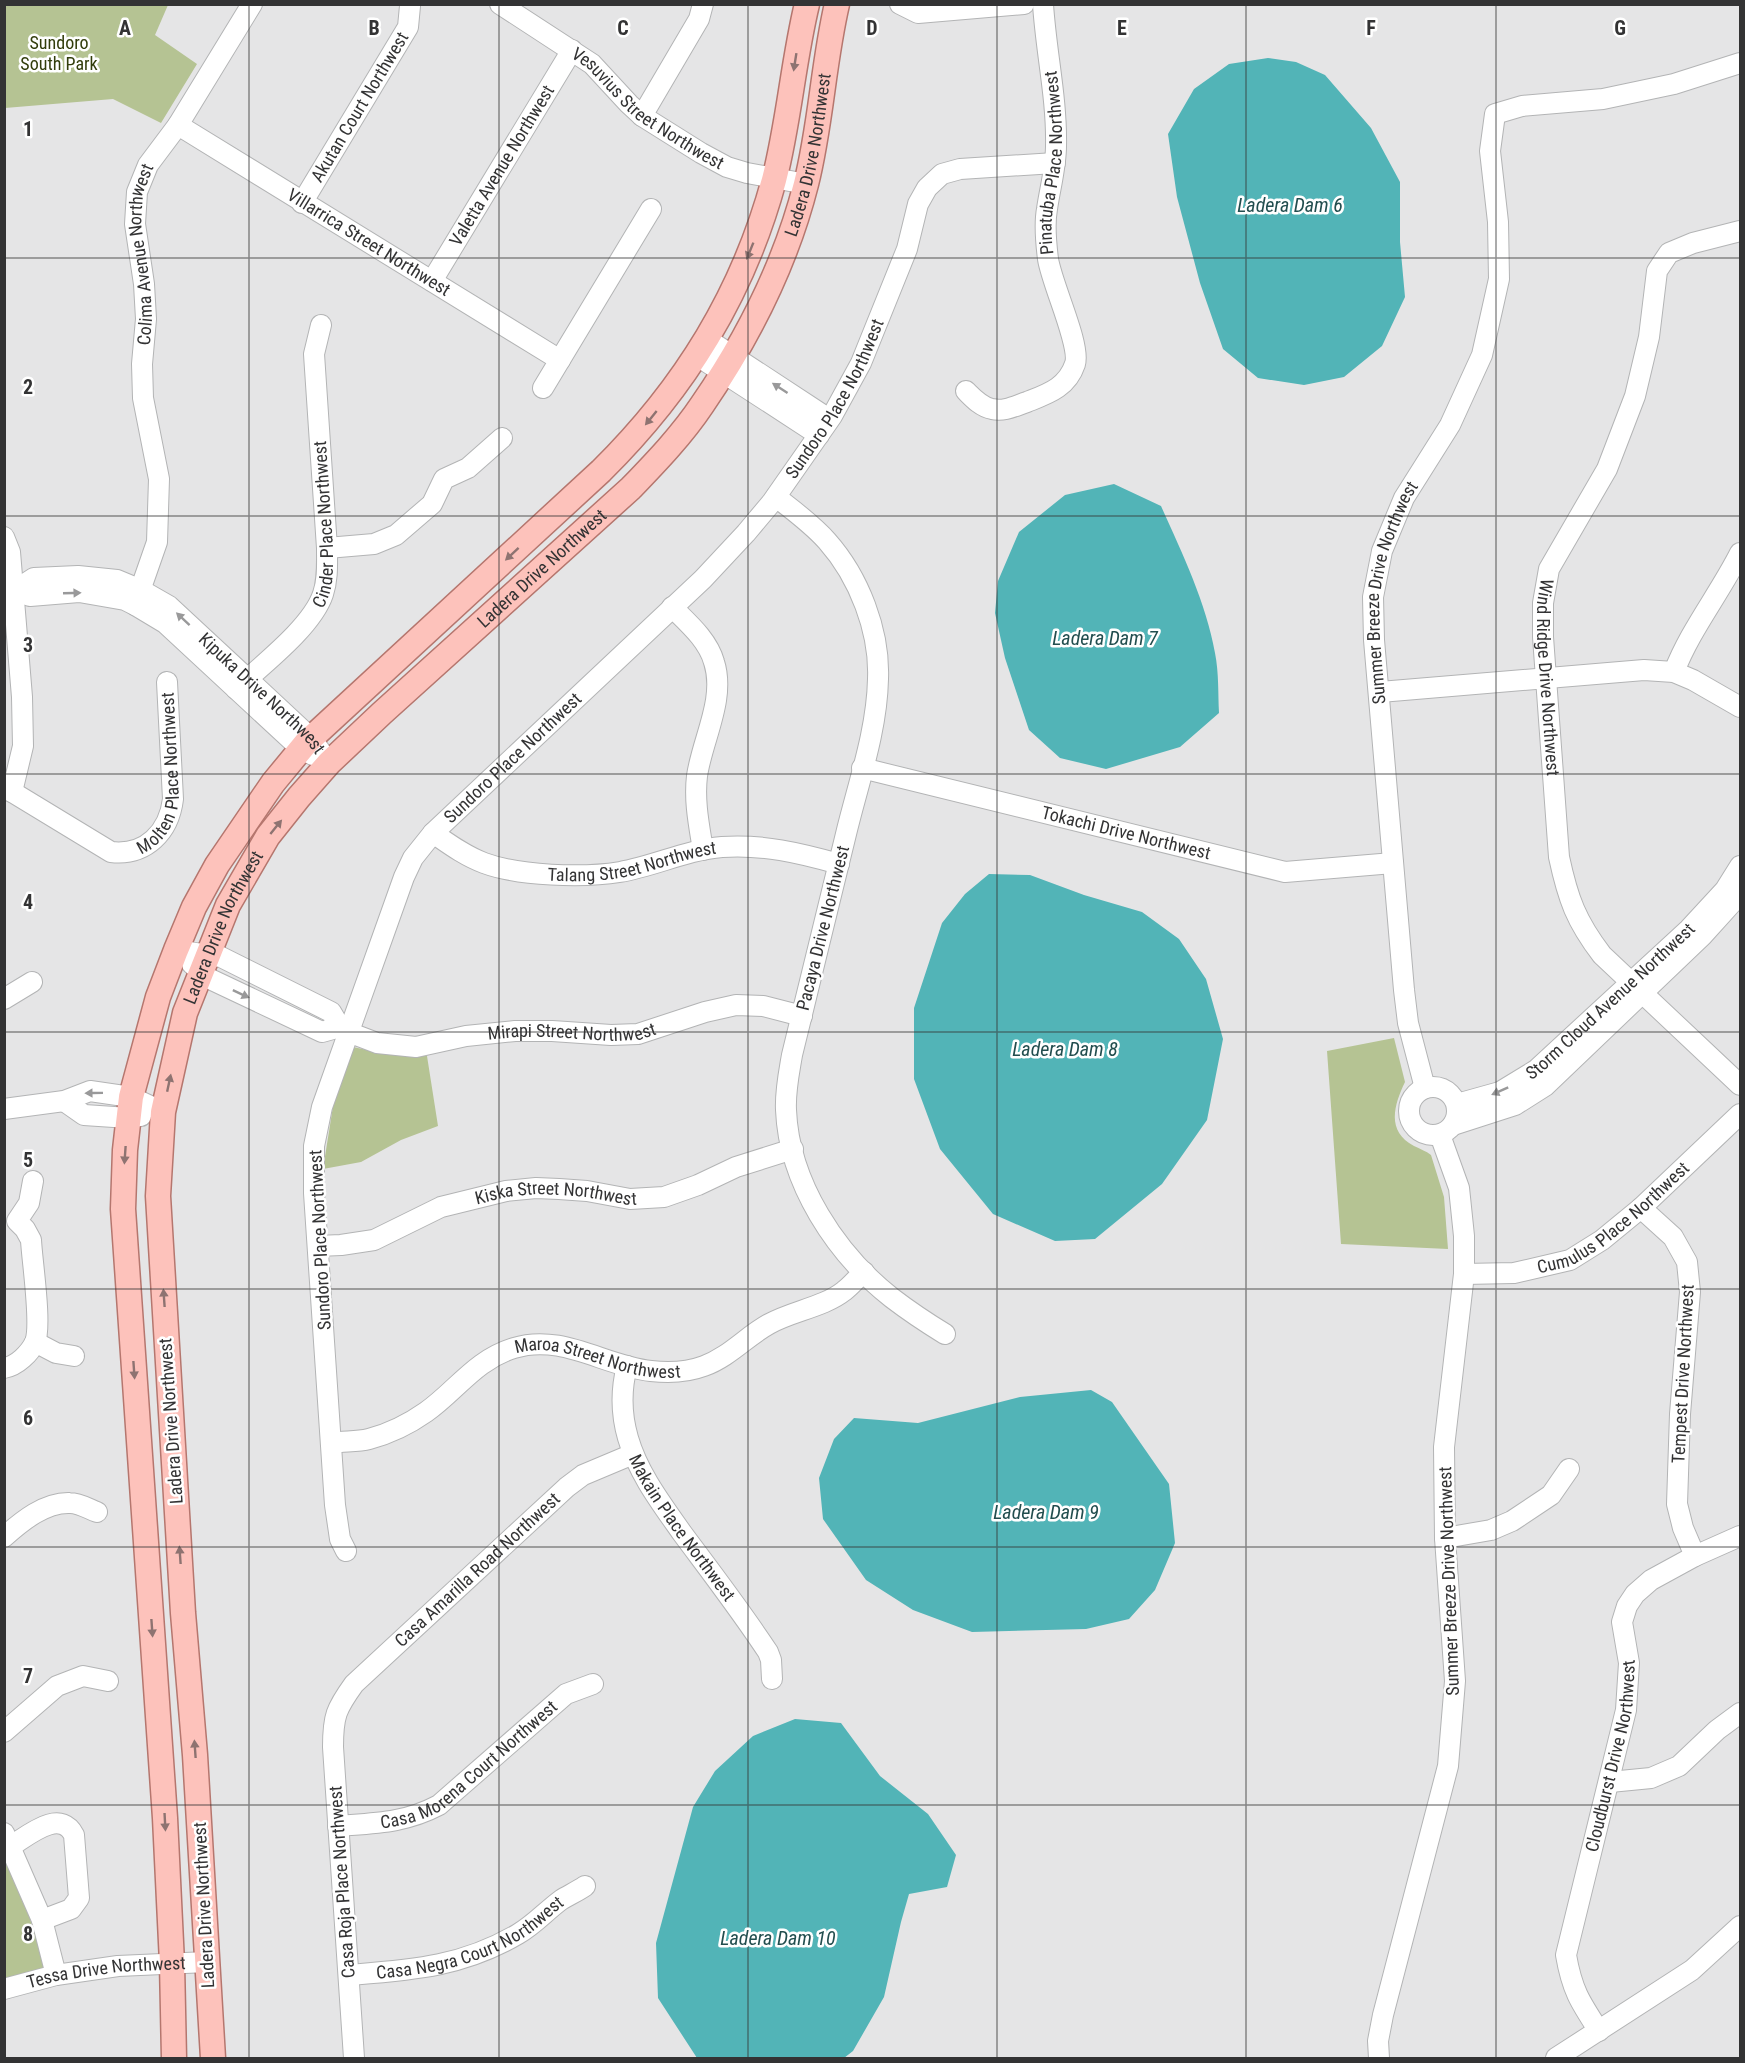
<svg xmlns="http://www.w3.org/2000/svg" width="1745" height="2063" viewBox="0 0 1745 2063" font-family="'Roboto Condensed',sans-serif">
<rect width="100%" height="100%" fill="#e5e5e6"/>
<g fill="#b5c393">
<path d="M 5,4 L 168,5 L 155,35 L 197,64 L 161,123 L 113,99 L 5,108 Z"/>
<path d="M 1394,1038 L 1405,1082 C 1394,1105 1386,1131 1414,1146 C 1420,1149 1426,1151 1431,1155 L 1444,1197 L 1448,1249 L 1341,1244 L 1327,1051 Z"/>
<path d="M 353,1047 L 386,1054 L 427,1056 L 438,1126 L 401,1140 L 361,1162 L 323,1169 L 334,1100 Z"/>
<path d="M 4,1857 L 22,1891 L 45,1970 L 4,1981 Z"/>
</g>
<g fill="#52b4b7">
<path d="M 1268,58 L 1296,62 L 1325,75 L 1371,128 L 1400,182 L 1400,242 L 1405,297 L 1382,346 L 1344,377 L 1304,385 L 1258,378 L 1223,349 L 1200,283 L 1177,197 L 1168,134 L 1194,89 L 1229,64 Z"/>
<path d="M 1114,484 L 1161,506 C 1182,553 1206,602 1215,653 C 1219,673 1218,694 1219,713 L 1180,747 L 1106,769 L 1060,758 L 1029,730 L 1005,658 L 995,613 L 998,581 L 1019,532 L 1065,495 Z"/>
<path d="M 989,874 L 1030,875 L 1084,895 L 1142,912 L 1179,939 L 1206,979 L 1223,1039 L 1207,1120 L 1162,1184 L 1095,1239 L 1055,1241 L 993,1214 L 940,1149 L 914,1079 L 914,1008 L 942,923 L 965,894 Z"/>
<path d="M 1091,1390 L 1112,1402 L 1169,1484 L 1175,1543 L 1155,1590 L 1129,1619 L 1086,1629 L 972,1632 L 913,1610 L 866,1580 L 823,1519 L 819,1478 L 834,1439 L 854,1418 L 918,1423 L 1020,1397 Z"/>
<path d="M 795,1719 L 841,1723 L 880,1776 L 928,1814 L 956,1855 L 947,1887 L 909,1894 L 901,1922 L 884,1997 L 853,2051 L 844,2058 L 697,2058 L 658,1998 L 656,1943 L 693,1807 L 715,1771 L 753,1736 Z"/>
</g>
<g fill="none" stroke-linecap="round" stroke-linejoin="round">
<defs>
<g id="minor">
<path id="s1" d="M 500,4 L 592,64 L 629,104 L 642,116 L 701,153 L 727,167 L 747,173 L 806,184"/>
<path d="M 900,4 L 918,13 L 1024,4"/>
<path d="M 642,116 L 699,19 L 703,4"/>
<path id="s2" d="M 178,125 L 560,360"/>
<path id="s3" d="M 302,203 L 408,27 L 410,6"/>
<path id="s4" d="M 1740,231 L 1693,243 L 1669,253 L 1657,271 L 1649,337 L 1635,396 L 1607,469 L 1549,569 L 1543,603 L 1543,637 L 1559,857 C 1568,899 1576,921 1602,955 L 1740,1085"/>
<path id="s5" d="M 432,281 L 572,50"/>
<path d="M 707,339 L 829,419"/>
<path d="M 696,355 L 819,435"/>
<path d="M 543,388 L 651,209"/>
<path id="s6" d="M 966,391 C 973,398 981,407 992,409 C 1004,412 1015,406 1027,402 C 1047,394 1067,388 1075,364 C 1081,345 1052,285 1048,259 C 1046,243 1044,225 1047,209 C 1050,188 1056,167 1056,146 C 1057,98 1046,52 1043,4"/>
<path d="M 776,497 C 794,511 812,524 827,541 C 859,577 880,631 878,679 C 877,731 858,784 846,834 C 828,908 810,981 792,1055 C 789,1073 785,1091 786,1110 C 789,1183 836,1254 892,1298 C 909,1311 927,1323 945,1334"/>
<path d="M 4,537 L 10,552 L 22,697 L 23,746 L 12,792"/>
<path d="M 327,548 L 374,544 L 396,535 L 432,504 L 444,479 L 468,468 L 502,438"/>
<path d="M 14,591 L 30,596 L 79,592 L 125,600 L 135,605 L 165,623 L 301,749 L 313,755"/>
<path id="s7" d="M 4,592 L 14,591 L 34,578 L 78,576 L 117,580 L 141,590 L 169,606 L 311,738 L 329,763"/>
<path id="s8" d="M 135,605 L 157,542 L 159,479 L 143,398 L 142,364 L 146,319 L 144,284 L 135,224 L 137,192 L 148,165 L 178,125 L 252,4"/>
<path d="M 672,607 C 688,623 708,640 714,662 C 726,699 702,740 697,776 C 694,801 699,825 703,850"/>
<path d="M 1674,672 C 1690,630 1720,593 1740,553"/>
<path id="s9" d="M 236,689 C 262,665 312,627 323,594 C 328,579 327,564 327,548 L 314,354 L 321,325"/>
<path d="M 1380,692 L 1644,670 L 1674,672 L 1693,680 L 1740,707"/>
<path id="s10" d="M 862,768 L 1285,872 L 1393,863"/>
<path id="s11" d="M 4,787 L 111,852 C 146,856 169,832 173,799 L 167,682"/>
<path id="s12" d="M 433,833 C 449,844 465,856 484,863 C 519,876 583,878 620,872 C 655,866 686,850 722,847 C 762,844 800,853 839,864"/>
<path id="s13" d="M 176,950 L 221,957 L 331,1012 L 340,1027 L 348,1032 L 377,1043 L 416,1047 L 466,1036 L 515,1031 L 552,1031 L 611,1035 L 638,1034 L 705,1012 L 736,1005 L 763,1006 L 802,1016"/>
<path d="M 192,964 L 210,979 L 322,1032 L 340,1027"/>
<path d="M 4,999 L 32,982"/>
<circle cx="1433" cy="1111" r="24"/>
<path id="s14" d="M 1425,1088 L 1408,1023 L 1404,990 L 1374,640 L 1373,597 L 1382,551 L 1404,498 L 1450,425 L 1482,355 L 1499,279 L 1498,222 L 1490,151 L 1495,114 L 1522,106 L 1603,99 L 1674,84 L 1740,63"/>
<path d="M 64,1101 L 84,1115 L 129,1118 L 141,1116"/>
<path id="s15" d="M 1457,1104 L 1500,1092 L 1536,1070 L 1689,929 L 1725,890 L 1740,866"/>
<path d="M 4,1109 L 64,1101 L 90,1091 L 131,1097 L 163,1112"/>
<path d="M 1453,1125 L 1515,1105 L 1545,1086 L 1702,936 L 1740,894"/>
<path d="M 1641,1208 L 1673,1237 L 1687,1262 L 1690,1292 L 1680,1414 L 1677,1504 L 1683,1528 L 1695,1556"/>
<path id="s16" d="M 318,1246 L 341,1245 L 374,1240 L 441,1207 L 506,1191 L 536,1188 L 559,1189 L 587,1191 L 630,1199 L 664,1197 L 698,1185 L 736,1167 L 793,1149"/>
<path id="s17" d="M 1464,1274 L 1514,1273 L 1570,1260 L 1602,1240 L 1641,1208 L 1740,1114"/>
<path d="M 35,1342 L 56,1353 L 74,1356"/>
<path id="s18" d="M 627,1366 C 621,1389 621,1414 628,1438 C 638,1473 661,1503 682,1533 C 711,1572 741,1611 768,1652 L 771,1660 L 772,1679"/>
<path d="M 4,1368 C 17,1366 30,1353 35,1342 C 42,1325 32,1261 31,1240 L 25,1229 L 17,1221 L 29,1203 L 33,1181"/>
<path id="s19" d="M 332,1443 C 344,1441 357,1442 369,1439 C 388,1434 409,1424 426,1412 C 457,1390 475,1360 514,1348 C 562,1333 604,1366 651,1371 C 668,1373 688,1372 704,1366 C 729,1357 747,1336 769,1324 C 792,1311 824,1307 844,1291 C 851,1286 857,1278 864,1272"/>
<path d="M 4,1537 C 22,1521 45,1502 70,1503 C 79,1503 89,1509 97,1512"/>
<path d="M 1445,1538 L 1491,1530 L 1512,1521 L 1551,1495 L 1569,1469"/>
<path id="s20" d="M 346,1551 L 340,1539 L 335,1505 L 314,1193 L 314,1146 L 322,1107 L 404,877 L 413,858 L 433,833 L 703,579 L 746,533 L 772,502 L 832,416 L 861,363 L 907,249 L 918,204 L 927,188 L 942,174 L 960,169 L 1055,163"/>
<path d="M 4,1732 L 57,1686 L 83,1676 L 108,1681"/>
<path d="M 1610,1782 L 1651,1778 L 1679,1766 L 1717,1730 L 1740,1713"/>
<path id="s21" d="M 338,1826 C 376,1823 405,1823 439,1805 L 566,1694 L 593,1684"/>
<path d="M 4,1833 L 42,1920 L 56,1975"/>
<path d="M 11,1846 C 29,1835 60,1808 74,1835 L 79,1898 L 71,1909 L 42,1920"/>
<path id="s22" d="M 349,1975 C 411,1970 462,1967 518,1934 C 534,1925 546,1911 561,1900 C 569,1895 578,1891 585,1886"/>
<path id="s23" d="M 4,1989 L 56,1975 L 118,1966 L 207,1962"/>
<path id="s24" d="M 1599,2031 C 1580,2002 1572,1990 1566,1955 L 1626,1710 L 1629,1663 L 1622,1622 L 1627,1606 L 1635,1594 L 1651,1580 L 1695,1556 L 1740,1536"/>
<path id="s25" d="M 354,2058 L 333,1747 C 333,1716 336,1709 354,1684 L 567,1487 L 583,1475 L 633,1454"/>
<path d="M 1379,2058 L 1378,2041 L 1383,2015 L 1448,1766 L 1455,1681 L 1445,1538 L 1444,1447 L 1464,1274 L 1464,1236 L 1459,1188 L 1440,1135"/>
<path d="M 1556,2058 L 1692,1970 L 1740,1926"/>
</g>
<g id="major">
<path d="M 174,2058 L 172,1963 L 165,1818 L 123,1209 L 125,1150 L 131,1097 L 158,997 L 176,950 L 194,907 L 217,865 L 273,783 L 306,743 L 601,471 C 685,388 743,294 774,180 C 789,122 793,62 807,4"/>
<path id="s26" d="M 213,2058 L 195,1755 L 183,1613 L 158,1196 L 163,1112 L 185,1013 L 228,905 L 268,836 L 299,797 L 329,763 L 382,713 L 631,488 C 656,462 682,435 702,405 C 748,338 786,263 806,184 C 821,125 823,64 837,4"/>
</g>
</defs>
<use href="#minor" stroke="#b3b4b5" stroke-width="22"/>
<use href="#major" stroke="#b5766e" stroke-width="27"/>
<use href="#minor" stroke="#fff" stroke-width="20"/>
<use href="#major" stroke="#fdc2bb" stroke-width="24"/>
</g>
<defs><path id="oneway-solid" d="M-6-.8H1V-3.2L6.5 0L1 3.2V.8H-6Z" transform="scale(1.5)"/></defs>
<g fill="#8e7371">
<use href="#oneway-solid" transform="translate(795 62) rotate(99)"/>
<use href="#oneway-solid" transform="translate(750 251) rotate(112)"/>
<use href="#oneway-solid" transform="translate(651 418) rotate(129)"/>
<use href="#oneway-solid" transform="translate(512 554) rotate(137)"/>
<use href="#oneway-solid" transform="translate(276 827) rotate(-51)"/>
<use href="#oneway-solid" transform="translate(169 1083) rotate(-78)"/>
<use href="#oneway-solid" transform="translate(125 1155) rotate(94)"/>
<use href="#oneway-solid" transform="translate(164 1298) rotate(-94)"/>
<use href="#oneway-solid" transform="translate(134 1370) rotate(86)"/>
<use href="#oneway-solid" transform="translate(180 1555) rotate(-94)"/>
<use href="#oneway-solid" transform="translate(152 1628) rotate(86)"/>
<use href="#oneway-solid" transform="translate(195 1749) rotate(-94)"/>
<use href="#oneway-solid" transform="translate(165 1822) rotate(87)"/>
</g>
<g fill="#99999a">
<use href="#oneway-solid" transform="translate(780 388) rotate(-147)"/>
<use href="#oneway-solid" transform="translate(72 593) rotate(-2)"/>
<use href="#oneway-solid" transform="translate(183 619) rotate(-137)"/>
<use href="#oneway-solid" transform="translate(241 994) rotate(25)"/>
<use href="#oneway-solid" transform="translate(1500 1091) rotate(156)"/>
<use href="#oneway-solid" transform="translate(94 1093) rotate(179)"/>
</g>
<path fill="none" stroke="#333334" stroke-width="1.5" stroke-opacity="0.55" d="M 249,4 L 249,2058M 499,4 L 499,2058M 748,4 L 748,2058M 997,4 L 997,2058M 1246,4 L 1246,2058M 1496,4 L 1496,2058M 4,258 L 1740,258M 4,516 L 1740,516M 4,774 L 1740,774M 4,1032 L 1740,1032M 4,1289 L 1740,1289M 4,1547 L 1740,1547M 4,1805 L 1740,1805"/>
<g text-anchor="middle" stroke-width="5" stroke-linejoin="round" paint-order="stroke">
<g font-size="18" fill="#323d0b" stroke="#fff">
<text x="59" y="49">Sundoro<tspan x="59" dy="21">South Park</tspan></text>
</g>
<g font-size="18" fill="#333334" stroke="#fff">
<text dy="6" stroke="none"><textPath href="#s3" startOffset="112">Akutan Court Northwest</textPath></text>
<text dy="6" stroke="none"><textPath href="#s1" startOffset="182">Vesuvius Street Northwest</textPath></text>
<text dy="6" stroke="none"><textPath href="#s26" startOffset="2133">Ladera Drive Northwest</textPath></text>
<text dy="6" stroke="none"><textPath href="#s6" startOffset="338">Pinatuba Place Northwest</textPath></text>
<text dy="6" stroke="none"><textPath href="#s5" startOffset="135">Valetta Avenue Northwest</textPath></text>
<text dy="6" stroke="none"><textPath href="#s2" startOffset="224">Villarrica Street Northwest</textPath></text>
<text dy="6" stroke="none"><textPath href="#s8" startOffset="357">Colima Avenue Northwest</textPath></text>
<text dy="6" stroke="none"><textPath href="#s20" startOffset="1340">Sundoro Place Northwest</textPath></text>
<text dy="6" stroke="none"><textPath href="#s9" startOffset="200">Cinder Place Northwest</textPath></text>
<text dy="6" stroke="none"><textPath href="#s26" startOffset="1629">Ladera Drive Northwest</textPath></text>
<text dy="6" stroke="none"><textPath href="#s14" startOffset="502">Summer Breeze Drive Northwest</textPath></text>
<text dy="6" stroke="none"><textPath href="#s4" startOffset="526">Wind Ridge Drive Northwest</textPath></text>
<text dy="6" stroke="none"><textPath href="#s7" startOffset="303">Kipuka Drive Northwest</textPath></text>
<text dy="6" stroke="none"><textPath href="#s20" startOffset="854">Sundoro Place Northwest</textPath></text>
<text dy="6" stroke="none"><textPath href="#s11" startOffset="238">Molten Place Northwest</textPath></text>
<text dy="6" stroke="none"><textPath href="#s10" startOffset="272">Tokachi Drive Northwest</textPath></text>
<text dy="6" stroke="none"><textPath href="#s12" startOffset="210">Talang Street Northwest</textPath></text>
<text dy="6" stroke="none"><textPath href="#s26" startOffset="1143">Ladera Drive Northwest</textPath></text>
<text transform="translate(823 928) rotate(-76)" y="6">Pacaya Drive Northwest</text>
<text dy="6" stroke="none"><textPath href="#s15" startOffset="188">Storm Cloud Avenue Northwest</textPath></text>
<text dy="6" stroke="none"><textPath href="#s13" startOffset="423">Mirapi Street Northwest</textPath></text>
<text dy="6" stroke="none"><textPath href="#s16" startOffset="248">Kiska Street Northwest</textPath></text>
<text dy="6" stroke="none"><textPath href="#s17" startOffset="166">Cumulus Place Northwest</textPath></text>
<text transform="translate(320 1240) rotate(-93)" y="6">Sundoro Place Northwest</text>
<text dy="6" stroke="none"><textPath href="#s19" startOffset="296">Maroa Street Northwest</textPath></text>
<text transform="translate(1683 1374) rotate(-87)" y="6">Tempest Drive Northwest</text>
<text transform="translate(171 1421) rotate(-94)" y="6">Ladera Drive Northwest</text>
<text dy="6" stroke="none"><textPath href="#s18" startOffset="178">Makain Place Northwest</textPath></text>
<text dy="6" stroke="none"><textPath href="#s25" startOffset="548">Casa Amarilla Road Northwest</textPath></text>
<text transform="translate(1449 1581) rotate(-92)" y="6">Summer Breeze Drive Northwest</text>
<text dy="6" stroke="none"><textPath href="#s24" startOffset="288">Cloudburst Drive Northwest</textPath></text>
<text dy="6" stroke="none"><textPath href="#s21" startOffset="150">Casa Morena Court Northwest</textPath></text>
<text transform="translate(342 1882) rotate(-94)" y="6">Casa Roja Place Northwest</text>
<text transform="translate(204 1905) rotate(-93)" y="6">Ladera Drive Northwest</text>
<text dy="6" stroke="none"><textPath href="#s22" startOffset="129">Casa Negra Court Northwest</textPath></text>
<text dy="6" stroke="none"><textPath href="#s23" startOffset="104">Tessa Drive Northwest</textPath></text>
</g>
<g font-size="20" font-style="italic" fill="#224e4f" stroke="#fff">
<text x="1290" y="212">Ladera Dam 6</text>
<text x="1105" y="645">Ladera Dam 7</text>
<text x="1065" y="1056">Ladera Dam 8</text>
<text x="1046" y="1519">Ladera Dam 9</text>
<text x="778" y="1945">Ladera Dam 10</text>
</g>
</g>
<g font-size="20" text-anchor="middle" font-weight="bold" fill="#333334" stroke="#fff" stroke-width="5" stroke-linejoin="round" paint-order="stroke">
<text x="125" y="35">A</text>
<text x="374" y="35">B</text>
<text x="623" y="35">C</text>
<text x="872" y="35">D</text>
<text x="1122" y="35">E</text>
<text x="1371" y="35">F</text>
<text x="1620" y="35">G</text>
<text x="28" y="136">1</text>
<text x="28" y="394">2</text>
<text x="28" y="652">3</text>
<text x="28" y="909">4</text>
<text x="28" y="1167">5</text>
<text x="28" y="1425">6</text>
<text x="28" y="1683">7</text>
<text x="28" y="1941">8</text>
</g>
<rect width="1745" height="2063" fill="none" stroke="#333334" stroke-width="12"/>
</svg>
